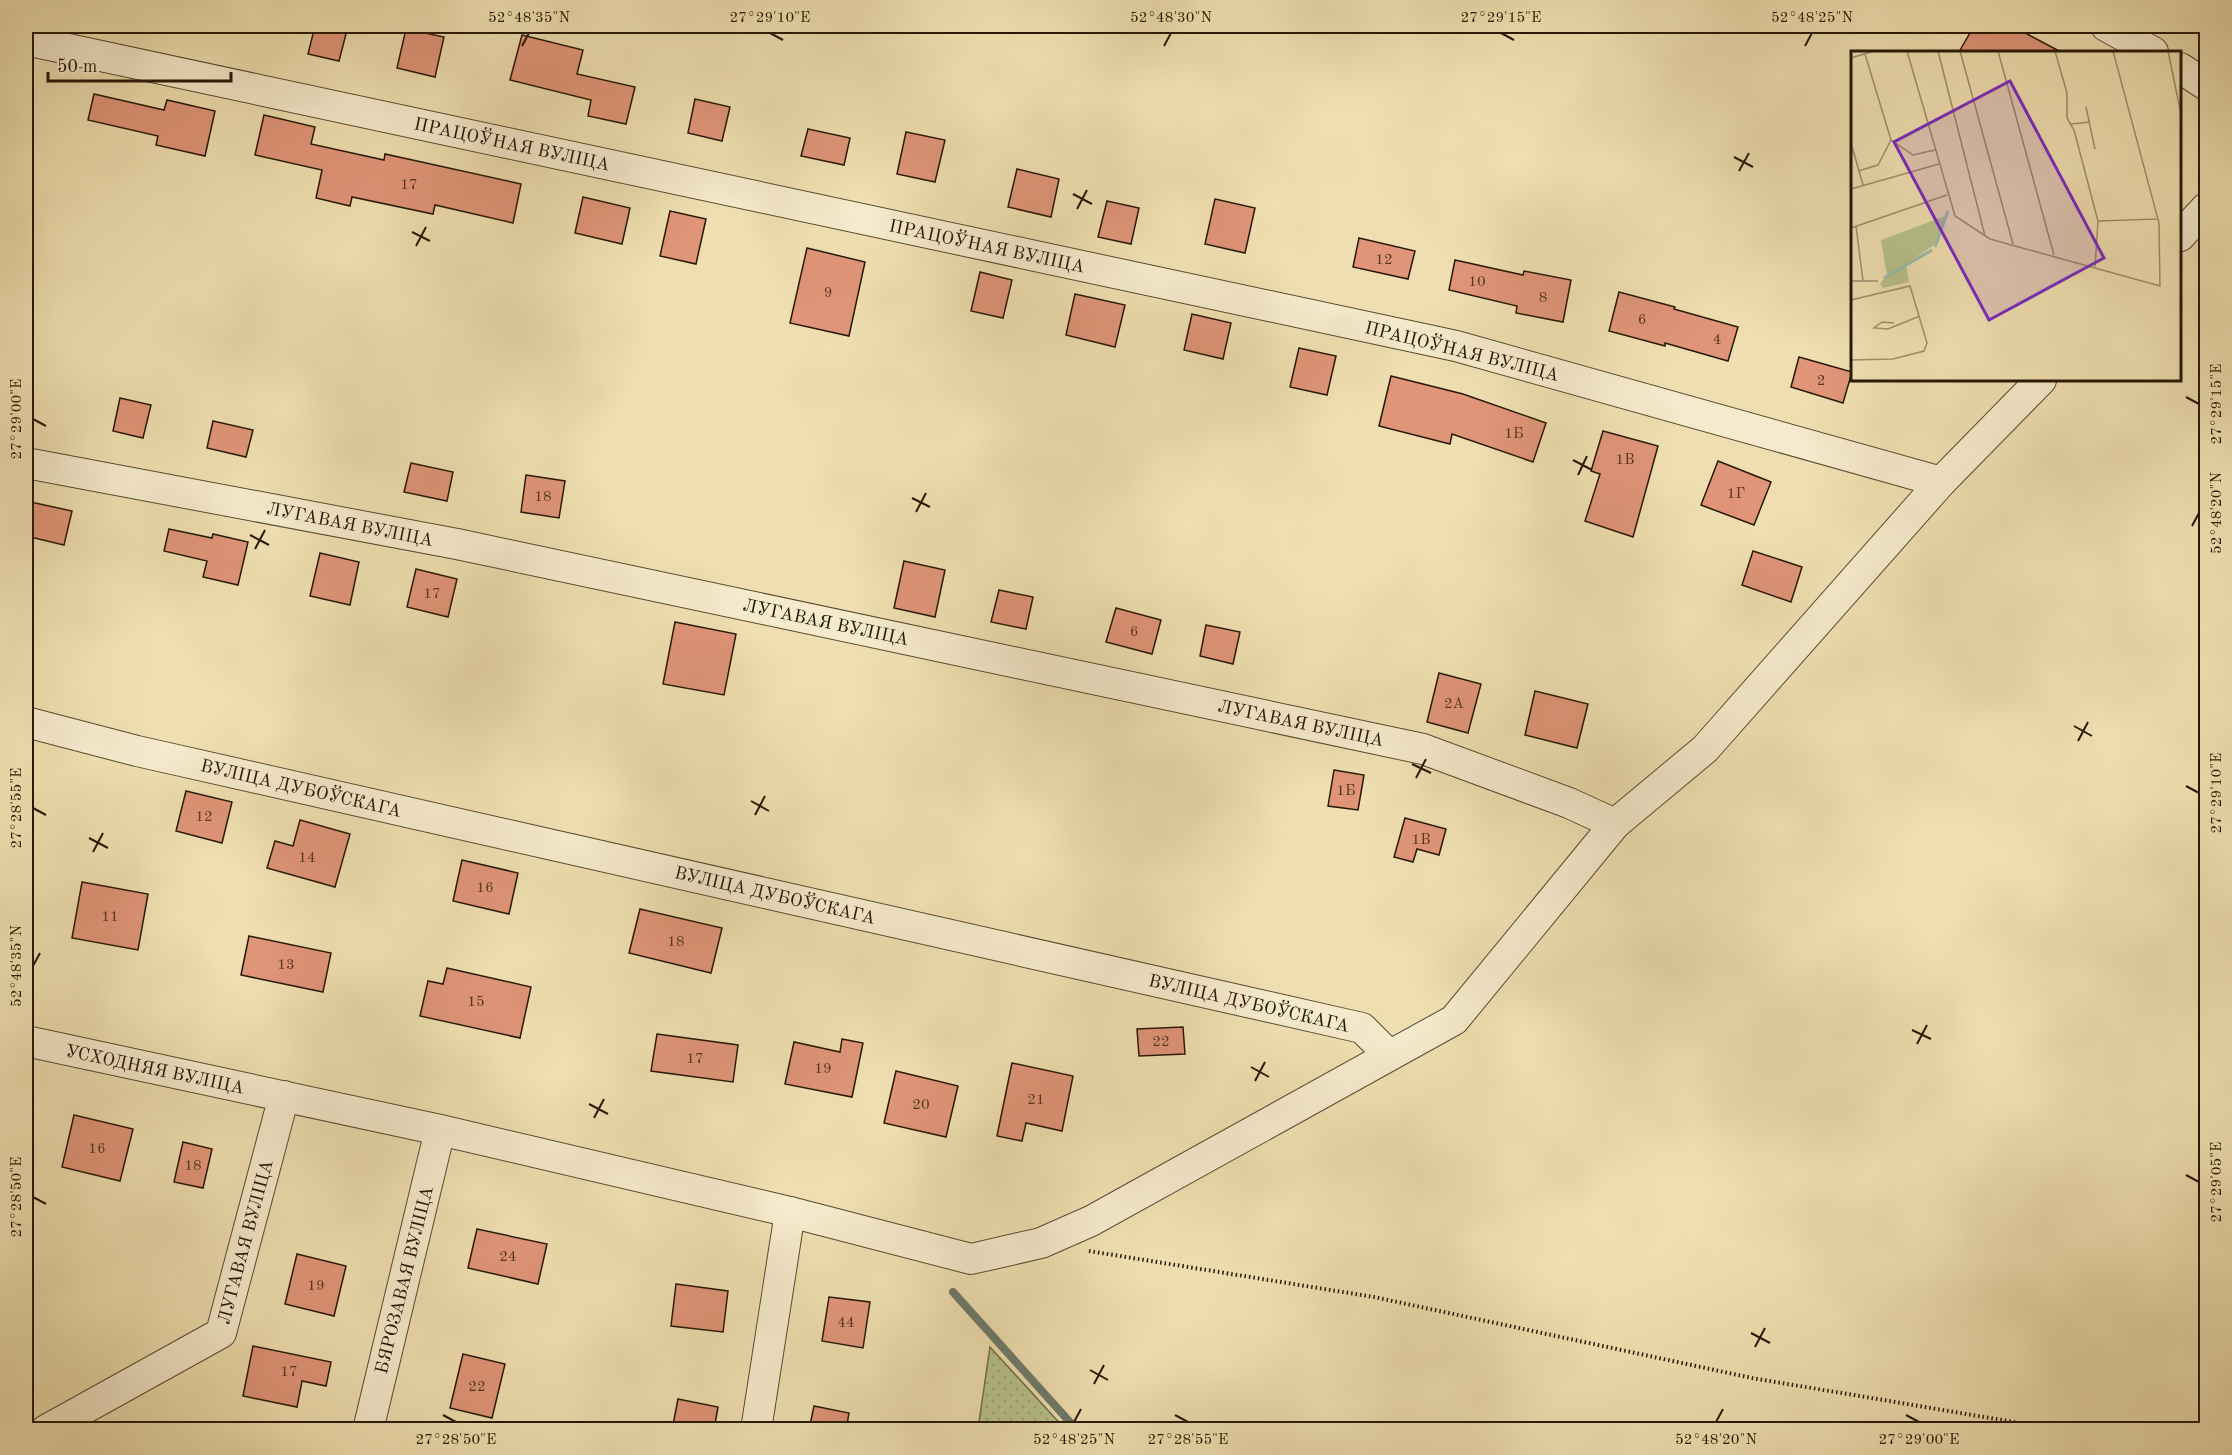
<svg xmlns="http://www.w3.org/2000/svg" width="2232" height="1455" viewBox="0 0 2232 1455" font-family="'Old Standard TT',serif">
<defs>
<pattern id="grass-dots" width="8" height="8" patternUnits="userSpaceOnUse" patternTransform="scale(1.5)"><rect width="8" height="8" fill="#b7c28c"/><path d="M2 2h.1M6 6h.1" fill="none" stroke="#9da677" stroke-width="1.8" stroke-linecap="round"/></pattern>
</defs>
<rect width="100%" height="100%" fill="#efdfb0"/>
<filter id="stains"><feTurbulence type="fractalNoise" baseFrequency=".00333" numOctaves="4"/><feColorMatrix values="0 0 0 0 .2 0 0 0 0 .09 0 0 0 0 .02 0 0 0 .5 -.17"/></filter>
<radialGradient id="worn" r=".72"><stop offset=".6" stop-color="#630" stop-opacity="0"/><stop offset="1" stop-color="#630" stop-opacity=".3"/></radialGradient>
<path fill="url(#grass-dots)" stroke="#6f6d48" stroke-width="1.5" d="M 990,1347 L 1065,1429 L 978,1429 Z"/>
<g fill="none" stroke-linecap="round" stroke-linejoin="round">
<path stroke="#6c7a6a" stroke-width="8" d="M 953,1292 L 1077,1430"/>
</g>
<g fill="#e09578" stroke="#271805" stroke-width="1.5">
<path d="M 315,26 L 348,26 L 339,61 L 308,54 Z"/>
<path d="M 1974,26 L 2012,26 L 2061,52 L 1959,52 Z"/>
<path d="M 406,29 L 444,37 L 435,77 L 397,68 Z"/>
<path d="M 522,35 L 583,50 L 577,74 L 635,87 L 626,124 L 588,116 L 591,100 L 510,80 Z"/>
<path d="M 94,94 L 164,110 L 167,100 L 215,111 L 205,156 L 156,145 L 158,136 L 88,120 Z"/>
<path d="M 695,99 L 730,107 L 722,141 L 688,133 Z"/>
<path d="M 264,115 L 315,127 L 311,144 L 384,160 L 385,154 L 521,184 L 513,223 L 435,205 L 433,214 L 352,197 L 350,206 L 316,198 L 322,170 L 255,155 Z"/>
<path d="M 808,129 L 850,138 L 844,165 L 801,156 Z"/>
<path d="M 906,132 L 945,140 L 935,182 L 897,174 Z"/>
<path d="M 1017,169 L 1059,179 L 1051,217 L 1008,207 Z"/>
<path d="M 583,197 L 630,208 L 622,244 L 575,233 Z"/>
<path d="M 1215,199 L 1255,208 L 1245,253 L 1205,244 Z"/>
<path d="M 1107,201 L 1139,208 L 1131,244 L 1098,237 Z"/>
<path d="M 670,211 L 706,219 L 696,264 L 660,256 Z"/>
<path d="M 1359,238 L 1415,251 L 1408,279 L 1353,267 Z"/>
<path d="M 807,248 L 865,262 L 849,336 L 790,323 Z"/>
<path d="M 1455,260 L 1523,275 L 1524,271 L 1571,280 L 1563,322 L 1516,313 L 1517,306 L 1449,290 Z"/>
<path d="M 980,272 L 1012,280 L 1003,318 L 971,311 Z"/>
<path d="M 1619,292 L 1675,307 L 1674,309 L 1738,327 L 1728,361 L 1665,343 L 1665,346 L 1609,331 Z"/>
<path d="M 1075,294 L 1125,305 L 1115,347 L 1066,335 Z"/>
<path d="M 1192,314 L 1231,323 L 1223,359 L 1184,350 Z"/>
<path d="M 1299,348 L 1336,356 L 1327,395 L 1290,387 Z"/>
<path d="M 1799,357 L 1852,372 L 1843,403 L 1791,387 Z"/>
<path d="M 1391,376 L 1463,394 L 1546,423 L 1533,462 L 1452,434 L 1450,444 L 1379,426 Z"/>
<path d="M 120,398 L 151,405 L 143,438 L 113,431 Z"/>
<path d="M 213,421 L 253,430 L 246,457 L 207,448 Z"/>
<path d="M 1603,431 L 1658,446 L 1633,537 L 1585,521 L 1600,474 L 1591,471 Z"/>
<path d="M 1718,461 L 1771,482 L 1754,525 L 1701,505 Z"/>
<path d="M 411,463 L 453,472 L 447,501 L 404,492 Z"/>
<path d="M 526,475 L 565,481 L 559,518 L 521,512 Z"/>
<path d="M 26,501 L 72,511 L 64,545 L 26,536 Z"/>
<path d="M 169,529 L 212,538 L 213,534 L 248,542 L 238,585 L 203,577 L 207,561 L 164,551 Z"/>
<path d="M 1753,551 L 1802,567 L 1791,602 L 1742,585 Z"/>
<path d="M 320,553 L 359,562 L 350,605 L 310,596 Z"/>
<path d="M 904,561 L 945,570 L 935,617 L 894,608 Z"/>
<path d="M 416,569 L 457,579 L 448,617 L 407,607 Z"/>
<path d="M 999,590 L 1033,597 L 1026,629 L 991,622 Z"/>
<path d="M 1116,608 L 1161,620 L 1152,654 L 1106,642 Z"/>
<path d="M 675,622 L 736,634 L 724,695 L 663,684 Z"/>
<path d="M 1206,625 L 1240,632 L 1233,664 L 1200,656 Z"/>
<path d="M 1439,673 L 1481,684 L 1468,733 L 1427,722 Z"/>
<path d="M 1535,691 L 1588,704 L 1577,748 L 1525,735 Z"/>
<path d="M 1334,770 L 1364,775 L 1358,810 L 1328,806 Z"/>
<path d="M 186,791 L 232,802 L 222,843 L 176,831 Z"/>
<path d="M 1405,818 L 1446,829 L 1439,855 L 1417,849 L 1413,862 L 1394,857 Z"/>
<path d="M 300,820 L 350,834 L 335,887 L 267,868 L 275,841 L 293,846 Z"/>
<path d="M 462,860 L 518,873 L 509,914 L 453,901 Z"/>
<path d="M 82,882 L 148,894 L 138,950 L 72,938 Z"/>
<path d="M 640,909 L 722,928 L 711,973 L 629,953 Z"/>
<path d="M 249,936 L 331,953 L 323,992 L 241,975 Z"/>
<path d="M 447,968 L 531,987 L 520,1038 L 420,1016 L 428,981 L 443,984 Z"/>
<path d="M 1183,1027 L 1185,1054 L 1139,1056 L 1137,1029 Z"/>
<path d="M 657,1034 L 738,1045 L 733,1082 L 651,1071 Z"/>
<path d="M 842,1039 L 863,1043 L 852,1097 L 785,1084 L 794,1042 L 840,1052 Z"/>
<path d="M 1012,1063 L 1073,1076 L 1062,1131 L 1026,1123 L 1022,1141 L 997,1136 Z"/>
<path d="M 896,1071 L 958,1086 L 946,1137 L 884,1123 Z"/>
<path d="M 74,1115 L 133,1129 L 120,1181 L 62,1167 Z"/>
<path d="M 183,1142 L 212,1149 L 203,1188 L 174,1182 Z"/>
<path d="M 477,1229 L 547,1244 L 538,1284 L 468,1268 Z"/>
<path d="M 297,1254 L 346,1266 L 334,1316 L 285,1304 Z"/>
<path d="M 676,1284 L 728,1291 L 723,1332 L 671,1326 Z"/>
<path d="M 829,1297 L 870,1302 L 863,1348 L 822,1341 Z"/>
<path d="M 253,1346 L 331,1362 L 326,1386 L 302,1381 L 297,1407 L 243,1396 Z"/>
<path d="M 463,1354 L 505,1364 L 492,1418 L 450,1408 Z"/>
<path d="M 678,1399 L 718,1407 L 714,1430 L 672,1430 Z"/>
<path d="M 814,1406 L 849,1413 L 846,1430 L 809,1430 Z"/>
</g>
<g fill="none" stroke-linecap="round" stroke-linejoin="round">
<defs>
<g id="minor">
<path d="M 2106,26 L 2153,52"/>
<path d="M 26,40 L 1456,346 L 1941,482"/>
<path d="M 2180,68 L 2206,85"/>
<path d="M 2180,236 L 2206,208"/>
<path d="M 26,463 L 457,544 L 1423,749 L 1569,803 L 1615,824"/>
<path d="M 26,722 L 137,751 L 1362,1028 L 1389,1055"/>
<path d="M 26,1041 L 440,1130 L 790,1212 L 971,1259 L 1041,1243 L 1091,1221 L 1454,1020 L 1615,824 L 1705,749 L 1941,482 L 2041,380"/>
<path d="M 46,1430 L 221,1333 L 284,1096"/>
<path d="M 368,1430 L 440,1130"/>
<path d="M 756,1430 L 790,1212"/>
</g>
</defs>
<use href="#minor" stroke="#594a30" stroke-width="32"/>
<path stroke="#271805" stroke-width="4" stroke-dasharray="1.5 3" stroke-linecap="butt" d="M 1089,1251 L 1374,1297 L 1752,1378 L 2062,1430"/>
<use href="#minor" stroke="#f5eacc" stroke-width="30"/>
</g>
<path fill="none" stroke="#271805" stroke-width="2" d="M 770,33 L 783,40M 1501,33 L 1514,40M 522,46 L 529,33M 1164,46 L 1171,33M 1805,46 L 1812,33M 1734,157 L 1753,167M 1739,171 L 1749,153M 1073,194 L 1092,204M 1077,209 L 1087,190M 412,232 L 430,241M 416,246 L 426,227M 2186,397 L 2199,404M 33,419 L 46,426M 1573,460 L 1592,470M 1578,475 L 1587,456M 912,498 L 930,507M 916,512 L 926,493M 2192,526 L 2199,513M 250,535 L 269,545M 255,549 L 265,530M 2074,726 L 2092,736M 2078,741 L 2088,722M 1412,764 L 1431,773M 1416,778 L 1426,759M 2186,786 L 2199,793M 751,801 L 769,811M 33,808 L 46,815M 755,815 L 765,796M 89,838 L 108,848M 93,852 L 103,833M 33,966 L 40,953M 1912,1030 L 1931,1039M 1917,1044 L 1927,1025M 1251,1067 L 1269,1077M 1255,1081 L 1265,1062M 589,1104 L 608,1114M 594,1118 L 604,1099M 2186,1175 L 2199,1182M 33,1197 L 46,1204M 1751,1333 L 1770,1343M 1755,1347 L 1765,1328M 1090,1370 L 1108,1380M 1094,1384 L 1104,1365M 443,1415 L 456,1422M 1175,1415 L 1188,1422M 1906,1415 L 1919,1422M 1074,1422 L 1081,1409M 1716,1422 L 1723,1409"/>
<g text-anchor="middle" stroke-width="4.5" stroke-linejoin="round" paint-order="stroke">
<g font-size="15" fill="#553722">
<text x="409" y="189">17</text>
<text x="1384" y="264">12</text>
<text x="1477" y="286">10</text>
<text x="828" y="297">9</text>
<text x="1543" y="302">8</text>
<text x="1642" y="324">6</text>
<text x="1717" y="344">4</text>
<text x="1821" y="385">2</text>
<text x="1514" y="438">1Б</text>
<text x="1625" y="464">1В</text>
<text x="1736" y="498">1Г</text>
<text x="543" y="501">18</text>
<text x="432" y="598">17</text>
<text x="1134" y="636">6</text>
<text x="1454" y="708">2А</text>
<text x="1346" y="795">1Б</text>
<text x="204" y="821">12</text>
<text x="1421" y="844">1В</text>
<text x="307" y="862">14</text>
<text x="485" y="892">16</text>
<text x="110" y="921">11</text>
<text x="676" y="946">18</text>
<text x="286" y="969">13</text>
<text x="476" y="1006">15</text>
<text x="1161" y="1046">22</text>
<text x="695" y="1063">17</text>
<text x="823" y="1073">19</text>
<text x="1036" y="1104">21</text>
<text x="921" y="1109">20</text>
<text x="97" y="1153">16</text>
<text x="193" y="1170">18</text>
<text x="508" y="1261">24</text>
<text x="316" y="1290">19</text>
<text x="846" y="1327">44</text>
<text x="289" y="1376">17</text>
<text x="477" y="1391">22</text>
</g>
<g font-size="18" fill="#271805" stroke="#f5eacc">
<text transform="translate(512 144) rotate(12)" y="6">ПРАЦОЎНАЯ ВУЛІЦА</text>
<text transform="translate(987 246) rotate(12)" y="6">ПРАЦОЎНАЯ ВУЛІЦА</text>
<text transform="translate(1462 351) rotate(14)" y="6">ПРАЦОЎНАЯ ВУЛІЦА</text>
<text transform="translate(350 524) rotate(11)" y="6">ЛУГАВАЯ ВУЛІЦА</text>
<text transform="translate(826 622) rotate(12)" y="6">ЛУГАВАЯ ВУЛІЦА</text>
<text transform="translate(1301 723) rotate(12)" y="6">ЛУГАВАЯ ВУЛІЦА</text>
<text transform="translate(301 788) rotate(13)" y="6">ВУЛІЦА ДУБОЎСКАГА</text>
<text transform="translate(775 895) rotate(13)" y="6">ВУЛІЦА ДУБОЎСКАГА</text>
<text transform="translate(1249 1003) rotate(13)" y="6">ВУЛІЦА ДУБОЎСКАГА</text>
<text transform="translate(155 1069) rotate(12)" y="6">УСХОДНЯЯ ВУЛІЦА</text>
<text transform="translate(245 1242) rotate(-75)" y="6">ЛУГАВАЯ ВУЛІЦА</text>
<text transform="translate(404 1280) rotate(-76)" y="6">БЯРОЗАВАЯ ВУЛІЦА</text>
</g>
</g>
<g transform="translate(1851 51)">
<rect width="330" height="330" fill="#efdfb0"/>
<path d="M 94,165 L 83,194 L 55,213 L 58,231 L 32,237 L 29,233 L 36,224 L 30,189 Z" fill="#b7c28c"/>
<path fill="none" stroke="#9abcad" stroke-width="3" d="M 84,196 L 97,160M 33,227 L 81,199"/>
<path fill="none" stroke="#9f8f6c" stroke-width="1.5" d="M 56,0 L 104,165 L 139,188 L 309,235 L 308,172 L 262,0M 87,0 L 134,185M 109,0 L 162,193M 147,0 L 203,204M 204,0 L 216,42 L 216,67 L 223,79 L 247,170 L 244,216M 317,0 L 330,63M 14,3 L 40,89M 0,7 L 23,0M 235,56 L 244,98M 220,73 L 239,71M 0,92 L 12,134M 7,120 L 27,114 L 40,89 L 62,104 L 84,99M 0,138 L 88,113M 247,170 L 306,168M 5,175 L 12,230M 0,177 L 96,144M 0,230 L 27,230M 0,249 L 59,235 L 76,292 L 73,300 L 42,308 L 0,309M 43,272 L 31,271 L 23,277 L 37,278 L 69,265"/>
<path fill="#7b2cbf" fill-opacity="0.15" stroke="#7b2cbf" stroke-width="3" d="M 159,30 L 253,207 L 138,269 L 43,91 Z"/>
<rect width="330" height="330" fill="none" stroke="#271805" stroke-width="3"/>
</g>
<rect width="2232" height="1455" fill="none" stroke="#efdfb0" stroke-width="66"/>
<path d="M48 72v9h183v-9" fill="none" stroke="#271805" stroke-width="3"/>
<text x="57" y="72" font-size="18" fill="#271805" stroke="#f5eacc" stroke-width="4.5" paint-order="stroke">50 m</text>
<rect x="33" y="33" width="2166" height="1389" fill="none" stroke="#271805" stroke-width="2"/>
<g font-size="15" text-anchor="middle" fill="#271805">
<text x="529" y="22">52°48'35"N</text>
<text x="770" y="22">27°29'10"E</text>
<text x="1171" y="22">52°48'30"N</text>
<text x="1501" y="22">27°29'15"E</text>
<text x="1812" y="22">52°48'25"N</text>
<text transform="translate(2216 404) rotate(-90)" y="5">27°29'15"E</text>
<text transform="translate(16 419) rotate(-90)" y="5">27°29'00"E</text>
<text transform="translate(2216 513) rotate(-90)" y="5">52°48'20"N</text>
<text transform="translate(2216 793) rotate(-90)" y="5">27°29'10"E</text>
<text transform="translate(16 808) rotate(-90)" y="5">27°28'55"E</text>
<text transform="translate(16 966) rotate(-90)" y="5">52°48'35"N</text>
<text transform="translate(2216 1182) rotate(-90)" y="5">27°29'05"E</text>
<text transform="translate(16 1197) rotate(-90)" y="5">27°28'50"E</text>
<text x="456" y="1444">27°28'50"E</text>
<text x="1074" y="1444">52°48'25"N</text>
<text x="1188" y="1444">27°28'55"E</text>
<text x="1716" y="1444">52°48'20"N</text>
<text x="1919" y="1444">27°29'00"E</text>
</g>
<rect width="100%" height="100%" filter="url(#stains)"/>
<rect width="100%" height="100%" fill="url(#worn)"/>
</svg>
